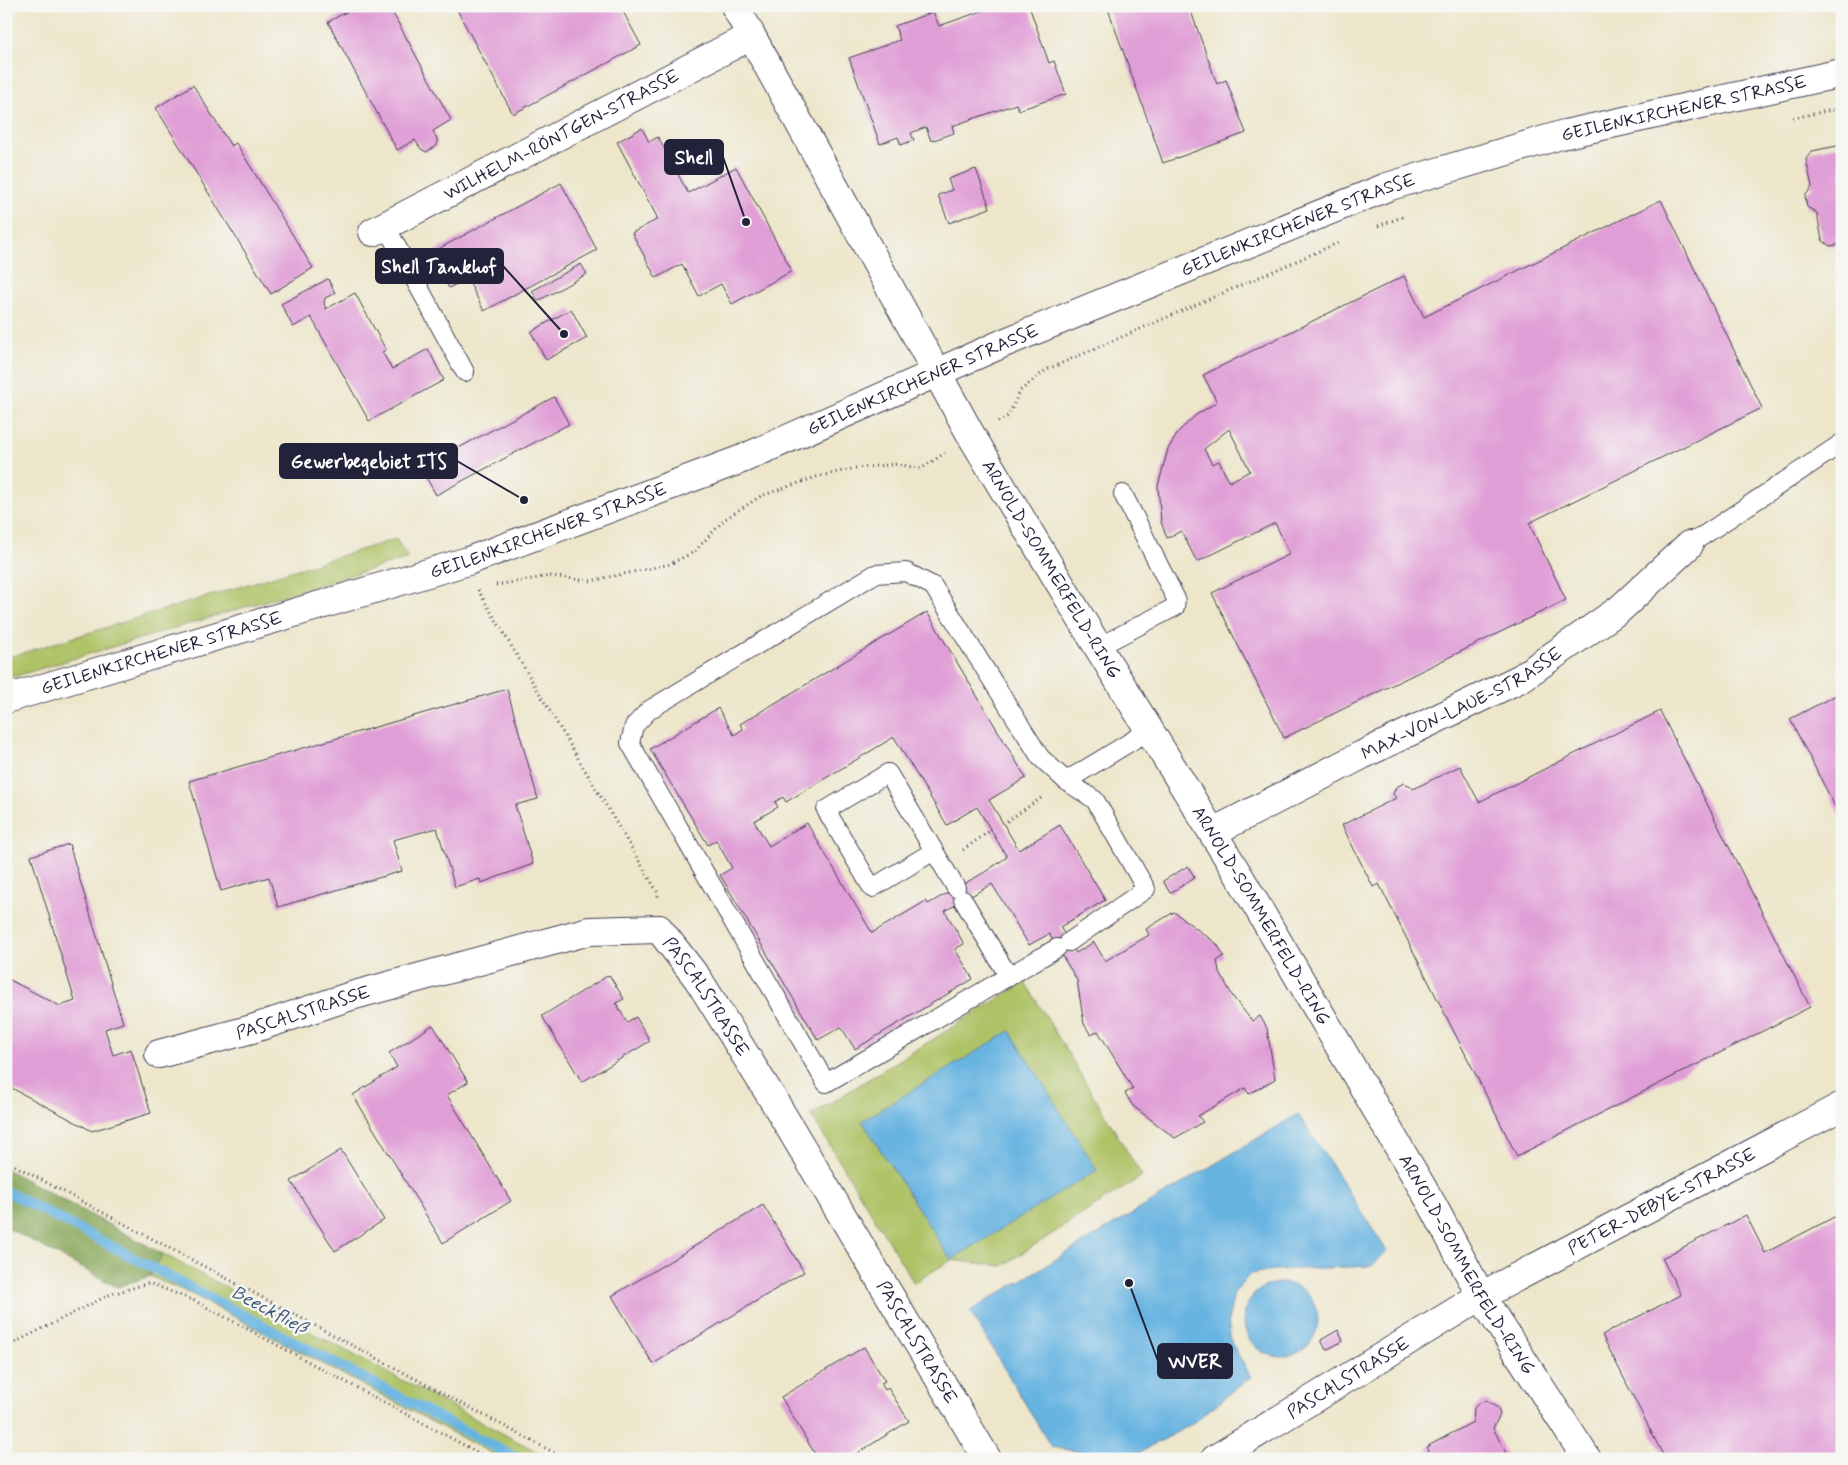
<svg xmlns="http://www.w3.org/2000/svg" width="1848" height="1465" viewBox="0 0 1848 1465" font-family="Mynerve,sans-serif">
<rect width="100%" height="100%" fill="#f6f6f2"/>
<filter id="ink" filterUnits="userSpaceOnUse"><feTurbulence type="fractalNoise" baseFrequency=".02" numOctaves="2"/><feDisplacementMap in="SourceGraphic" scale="10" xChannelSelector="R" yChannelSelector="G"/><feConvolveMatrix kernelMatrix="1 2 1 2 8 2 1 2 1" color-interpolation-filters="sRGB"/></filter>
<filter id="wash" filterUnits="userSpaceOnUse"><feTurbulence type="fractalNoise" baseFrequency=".0096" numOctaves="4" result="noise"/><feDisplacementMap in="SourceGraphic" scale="20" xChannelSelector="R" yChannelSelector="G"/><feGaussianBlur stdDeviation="1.12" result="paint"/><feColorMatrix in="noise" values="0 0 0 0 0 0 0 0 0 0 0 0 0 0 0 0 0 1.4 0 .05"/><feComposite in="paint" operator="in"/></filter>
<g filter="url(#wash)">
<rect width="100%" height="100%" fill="#ede6cb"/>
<g fill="#aec266" stroke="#687250">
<path d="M 396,539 L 408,558 L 6,679 L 6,658 Z"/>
<path d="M 1025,982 L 1142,1176 L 1002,1266 L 951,1260 L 914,1283 L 811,1115 Z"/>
<path d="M 163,1254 L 551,1459 L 502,1459 L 193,1295 L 150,1276 Z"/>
</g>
<path fill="#8aa85b" stroke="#56654b" d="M 6,1169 L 163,1254 L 150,1276 L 117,1287 L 6,1227 Z"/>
<g fill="#68b4e1" stroke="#456b8e">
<path d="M 1010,1031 L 1097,1170 L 951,1260 L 862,1121 Z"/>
<path d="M 1298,1114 L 1387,1251 L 1372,1266 L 1274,1270 L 1250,1274 L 1234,1293 L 1228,1321 L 1231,1342 L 1251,1377 L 1190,1425 L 1128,1459 L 1085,1459 L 1081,1452 L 1051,1447 L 970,1311 Z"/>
<circle cx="1281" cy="1320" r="37"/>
</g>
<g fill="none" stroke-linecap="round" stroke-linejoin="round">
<path stroke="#68b4e1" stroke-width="10" d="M 6,1191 L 518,1459"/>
</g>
<g id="blocks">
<g fill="#e09ed6" fill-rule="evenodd">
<path d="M 357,6 L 389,6 L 451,120 L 433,131 L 437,139 L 437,146 L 426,152 L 421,149 L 415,140 L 397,150 L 328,22 Z"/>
<path d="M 455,6 L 620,6 L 641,45 L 513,114 Z"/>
<path d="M 996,6 L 1029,6 L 1049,63 L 1054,61 L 1066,94 L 1019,110 L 1016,104 L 952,126 L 954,133 L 931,141 L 926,127 L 911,133 L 914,140 L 901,145 L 898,137 L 880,144 L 849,58 L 900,40 L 895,26 L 933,12 L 939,26 Z"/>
<path d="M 1107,6 L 1189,6 L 1217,84 L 1226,80 L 1246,133 L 1163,163 Z"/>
<path d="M 193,85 L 231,146 L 236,143 L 313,268 L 271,294 L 156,108 Z"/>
<path d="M 642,128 L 649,142 L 658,137 L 688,193 L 736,167 L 792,271 L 732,304 L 721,284 L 699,296 L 682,264 L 656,278 L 632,233 L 658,219 L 617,142 Z"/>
<path d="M 1842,145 L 1842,244 L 1830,246 L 1822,240 L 1817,213 L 1807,207 L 1805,196 L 1812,187 L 1806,159 L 1812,151 Z"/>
<path d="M 976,169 L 990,208 L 949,223 L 938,195 L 952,190 L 948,179 Z"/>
<path d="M 561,183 L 597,250 L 484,311 L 467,278 L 449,288 L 429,254 Z"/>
<path d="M 1661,200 L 1762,408 L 1529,523 L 1566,600 L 1284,738 L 1212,593 L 1290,554 L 1275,523 L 1197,562 L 1181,531 L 1167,538 L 1161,522 L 1158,486 L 1168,449 L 1179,431 L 1196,415 L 1217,402 L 1203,375 L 1404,276 L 1424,317 ZM 1229,429 L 1250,471 L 1229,482 L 1219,461 L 1212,464 L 1204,449 Z"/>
<path d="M 581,264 L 587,274 L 538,301 L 532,291 Z"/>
<path d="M 328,279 L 335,293 L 325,298 L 324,303 L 326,309 L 355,293 L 386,350 L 382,352 L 392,369 L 428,349 L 444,380 L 369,421 L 311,317 L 293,327 L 281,304 Z"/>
<path d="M 571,309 L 587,338 L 546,360 L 531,332 Z"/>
<path d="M 554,397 L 569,424 L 436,495 L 421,468 Z"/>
<path d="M 927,612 L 1026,778 L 989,800 L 1019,850 L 1060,825 L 1105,900 L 1060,927 L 1076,953 L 1094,942 L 1105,961 L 1149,935 L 1146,929 L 1174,912 L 1217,944 L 1224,956 L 1217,961 L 1219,971 L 1233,997 L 1252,1021 L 1260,1016 L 1267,1028 L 1275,1079 L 1249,1094 L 1245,1088 L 1198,1116 L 1203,1122 L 1175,1138 L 1133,1106 L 1125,1093 L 1133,1089 L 1098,1031 L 1091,1035 L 1084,1024 L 1077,980 L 1049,934 L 1029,945 L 992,884 L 945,911 L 964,944 L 955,949 L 973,979 L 855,1049 L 841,1027 L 818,1040 L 720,875 L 732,868 L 716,840 L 708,845 L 650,749 L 718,708 L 734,735 L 743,729 L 740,724 ZM 894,737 L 947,825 L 977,807 L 1007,857 L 985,872 L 928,904 L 926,901 L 872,933 L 807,823 L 769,846 L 754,821 L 778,807 L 775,802 L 783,797 L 786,802 Z"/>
<path d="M 507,689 L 538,799 L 515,805 L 533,864 L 481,883 L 480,879 L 455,887 L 437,828 L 393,840 L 402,871 L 278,907 L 269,877 L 221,891 L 189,781 Z"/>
<path d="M 1842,692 L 1842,820 L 1790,719 Z"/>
<path d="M 1660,711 L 1810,1007 L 1517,1156 L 1379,884 L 1373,887 L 1342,825 L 1396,798 L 1393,794 L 1396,787 L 1404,783 L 1411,786 L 1413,789 L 1460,766 L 1479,802 Z"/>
<path d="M 69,844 L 123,1023 L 105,1029 L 113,1055 L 131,1049 L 151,1113 L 92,1131 L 6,1085 L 6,978 L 60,1006 L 75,1001 L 31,856 Z"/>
<path d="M 1188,866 L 1195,878 L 1170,893 L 1163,881 Z"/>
<path d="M 609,975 L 624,999 L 616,1003 L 627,1022 L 636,1017 L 650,1041 L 582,1082 L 542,1016 Z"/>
<path d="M 433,1025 L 468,1082 L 447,1095 L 511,1201 L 443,1243 L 353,1095 L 397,1067 L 389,1053 Z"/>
<path d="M 341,1150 L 384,1220 L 335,1251 L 291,1181 Z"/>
<path d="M 763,1205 L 804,1272 L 653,1364 L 612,1296 Z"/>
<path d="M 1842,1213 L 1842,1459 L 1665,1459 L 1602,1335 L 1681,1295 L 1662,1258 L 1746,1215 L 1765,1253 Z"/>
<path d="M 1338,1330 L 1343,1341 L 1326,1350 L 1321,1340 Z"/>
<path d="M 864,1347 L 885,1381 L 881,1383 L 885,1390 L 888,1388 L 909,1421 L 848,1459 L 818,1459 L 781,1397 Z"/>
<path d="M 1486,1401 L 1498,1408 L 1500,1415 L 1493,1428 L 1509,1459 L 1421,1459 L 1430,1454 L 1426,1447 L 1473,1422 L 1474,1408 L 1479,1403 Z"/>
</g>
</g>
</g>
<g filter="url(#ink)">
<use href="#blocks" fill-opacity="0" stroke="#403f51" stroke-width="1"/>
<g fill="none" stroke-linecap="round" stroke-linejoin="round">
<defs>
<g id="service">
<path d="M 385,225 L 465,372"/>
<path d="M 1689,545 L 1842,443"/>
<path d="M 1098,647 L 1175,607 L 1176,599 L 1123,494"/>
<path d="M 1066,781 L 1095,800 L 1146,889 L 1069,942"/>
<path d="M 934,851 L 872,888 L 826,810 L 888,773 L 956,888"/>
<path d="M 963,900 L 1009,977"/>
<path d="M 1057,948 L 826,1083 L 630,743 L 634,726 L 649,710 L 875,574 L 906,572 L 933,586 L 1040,757 L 1066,781 L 1150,730"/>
</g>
<g id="minor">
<path id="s1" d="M 735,6 L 971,435 L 1098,647 L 1241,879 L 1432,1204 L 1481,1296 L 1587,1459"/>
<path id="s2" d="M 373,232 L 751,36"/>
<path id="s3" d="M 1213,832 L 1362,755 L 1521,678 L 1620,609 L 1689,545"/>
<path id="s4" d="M 159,1054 L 252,1029 L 351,996 L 589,931 L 659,929 L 698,979 L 774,1101 L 987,1459"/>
<path id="s5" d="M 1215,1459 L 1481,1296 L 1842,1106"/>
</g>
<g id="tertiary">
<path id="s6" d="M 6,699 L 468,561 L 742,459 L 1006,342 L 1387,187 L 1561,135 L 1842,73"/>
</g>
</defs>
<use href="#service" stroke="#403f51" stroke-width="20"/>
<use href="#minor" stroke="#403f51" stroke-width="30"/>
<use href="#tertiary" stroke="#403f51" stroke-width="30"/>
<g stroke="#403f51" stroke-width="3" stroke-dasharray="1 4" stroke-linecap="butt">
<path d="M 1793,118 L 1842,108"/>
<path d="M 1378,226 L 1405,216"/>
<path d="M 998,422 L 1008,416 L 1020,391 L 1046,370 L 1340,242"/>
<path d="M 496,585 L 550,576 L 590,581 L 670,564 L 694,552 L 725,519 L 761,496 L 816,477 L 856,468 L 898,464 L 921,469 L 945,453"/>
<path d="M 478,590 L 658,893 L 658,899"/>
<path d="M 1003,824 L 1044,796"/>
<path d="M 963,850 L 991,830"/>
<path d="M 6,1161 L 566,1459"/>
<path d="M 6,1347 L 109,1295 L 149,1283 L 195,1301 L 490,1459"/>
</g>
<use href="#service" stroke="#fff" stroke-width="18"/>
<use href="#minor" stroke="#fff" stroke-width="28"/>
<use href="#tertiary" stroke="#fff" stroke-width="28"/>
</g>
</g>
<g text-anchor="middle" stroke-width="5" stroke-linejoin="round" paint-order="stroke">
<g font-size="18" fill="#22223b" stroke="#f6f6f2">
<text dy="6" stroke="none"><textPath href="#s6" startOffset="1782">GEILENKIRCHENER STRASSE</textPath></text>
<text dy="6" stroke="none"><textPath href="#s2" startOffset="212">WILHELM-RÖNTGEN-STRASSE</textPath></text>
<text dy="6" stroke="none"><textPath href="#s6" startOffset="1378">GEILENKIRCHENER STRASSE</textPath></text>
<text dy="6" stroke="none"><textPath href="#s6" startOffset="972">GEILENKIRCHENER STRASSE</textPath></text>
<text dy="6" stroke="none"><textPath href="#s6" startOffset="568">GEILENKIRCHENER STRASSE</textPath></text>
<text dy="6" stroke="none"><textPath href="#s1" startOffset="646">ARNOLD-SOMMERFELD-RING</textPath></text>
<text dy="6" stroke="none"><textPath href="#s6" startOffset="162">GEILENKIRCHENER STRASSE</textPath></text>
<text dy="6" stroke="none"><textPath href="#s3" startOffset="280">MAX-VON-LAUE-STRASSE</textPath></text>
<text dy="6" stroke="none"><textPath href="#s1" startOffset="1051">ARNOLD-SOMMERFELD-RING</textPath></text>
<text dy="6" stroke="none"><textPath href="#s4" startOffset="600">PASCALSTRASSE</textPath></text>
<text dy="6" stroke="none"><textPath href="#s4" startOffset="150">PASCALSTRASSE</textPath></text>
<text dy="6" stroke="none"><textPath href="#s5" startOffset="516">PETER-DEBYE-STRASSE</textPath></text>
<text dy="6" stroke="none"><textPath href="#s1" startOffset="1456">ARNOLD-SOMMERFELD-RING</textPath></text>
<text dy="6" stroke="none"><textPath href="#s4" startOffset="1005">PASCALSTRASSE</textPath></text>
<text dy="6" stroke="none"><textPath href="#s5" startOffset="156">PASCALSTRASSE</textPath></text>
</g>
<g font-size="19" font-style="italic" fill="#3a5575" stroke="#f6f6f2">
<text transform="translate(270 1309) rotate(28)" y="7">Beeckfließ</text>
</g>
</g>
<path fill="none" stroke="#22223b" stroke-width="2" d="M746 222L723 157M564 334L503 266M524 500L457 461M1129 1283L1158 1361"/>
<g fill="#22223b" stroke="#f6f6f2" stroke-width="2">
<circle cx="746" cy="222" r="5"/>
<circle cx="564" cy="334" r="5"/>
<circle cx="524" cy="500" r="5"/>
<circle cx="1129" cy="1283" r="5"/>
</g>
<g fill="#22223b" stroke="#22223b" stroke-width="2">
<rect x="665" y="140" width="58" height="34" rx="5"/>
<rect x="376" y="249" width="127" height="34" rx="5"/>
<rect x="280" y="444" width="177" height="34" rx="5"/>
<rect x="1158" y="1344" width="74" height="34" rx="5"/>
</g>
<g font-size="19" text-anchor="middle" font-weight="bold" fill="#fff">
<text x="694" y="164">Shell</text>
<text x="439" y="273">Shell Tankhof</text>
<text x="369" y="468">Gewerbegebiet ITS</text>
<text x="1195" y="1368">WVER</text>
</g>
<rect width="1848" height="1465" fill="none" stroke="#f6f6f2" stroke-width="25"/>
</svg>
